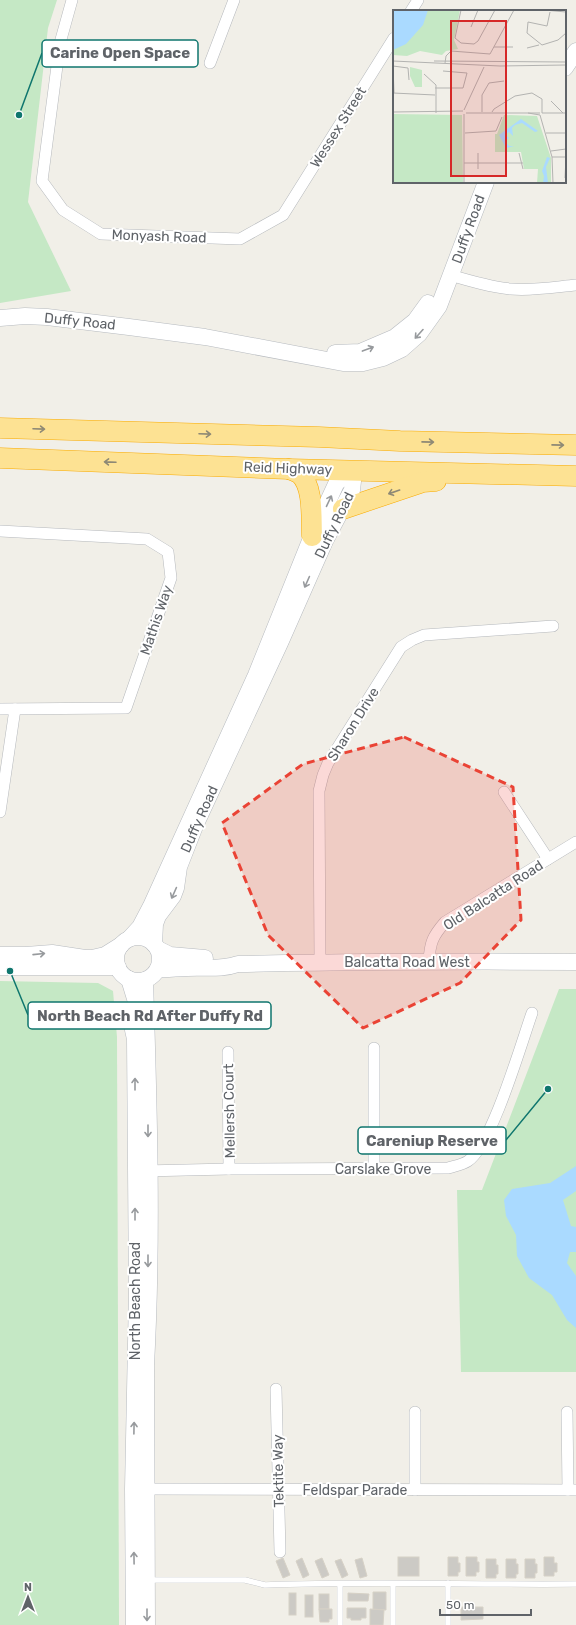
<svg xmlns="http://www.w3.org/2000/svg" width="576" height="1625" viewBox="0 0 576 1625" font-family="Rubik,sans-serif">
<rect width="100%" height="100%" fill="#f1efe8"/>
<g fill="#c5e8c5">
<path d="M 0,0 L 57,0 L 48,28 L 28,202 L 71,291 L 0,303 Z"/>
<path d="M 0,981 L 98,983 L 113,991 L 117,1037 L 119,1625 L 0,1625 Z"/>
<path d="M 559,989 L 576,989 L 576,1372 L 461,1372 L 457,1190 L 482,1190 Z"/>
</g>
<path fill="#aadaff" d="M 576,1166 L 576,1191 L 563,1200 L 571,1226 L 576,1227 L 576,1252 L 570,1252 L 567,1263 L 576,1276 L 576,1328 L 567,1320 L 552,1295 L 529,1278 L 517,1256 L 516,1235 L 506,1216 L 504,1200 L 512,1189 L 550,1183 Z"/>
<g fill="#cccac5" stroke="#d6d1c6">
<rect x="398" y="1557" width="21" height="19"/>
<path d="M 448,1557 L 458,1557 L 458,1563 L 460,1563 L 460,1572 L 458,1572 L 458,1576 L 448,1576 Z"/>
<path d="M 466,1557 L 477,1557 L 477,1562 L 479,1562 L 479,1572 L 476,1572 L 476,1576 L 466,1576 Z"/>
<path d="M 544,1557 L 554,1557 L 554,1563 L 557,1563 L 557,1572 L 554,1572 L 554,1576 L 544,1576 Z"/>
<path d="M 283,1558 L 290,1575 L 283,1578 L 276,1561 Z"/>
<path d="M 302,1558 L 309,1575 L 303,1578 L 296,1561 Z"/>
<path d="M 322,1558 L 329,1575 L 322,1578 L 315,1561 Z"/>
<path d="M 362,1558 L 367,1576 L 360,1578 L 355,1560 Z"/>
<path d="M 341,1559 L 348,1575 L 342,1578 L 335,1561 Z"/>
<path d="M 486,1559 L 496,1559 L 496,1565 L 498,1565 L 498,1574 L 496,1574 L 496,1578 L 486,1578 Z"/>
<path d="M 506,1559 L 516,1559 L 516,1564 L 518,1564 L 518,1574 L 516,1574 L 516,1578 L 506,1578 Z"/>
<path d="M 525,1559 L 535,1559 L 535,1564 L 537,1564 L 537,1573 L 535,1573 L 535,1578 L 525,1578 Z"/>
<path d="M 373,1592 L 386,1592 L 386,1610 L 373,1609 Z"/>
<rect x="289" y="1593" width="7" height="22"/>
<path d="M 348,1593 L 369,1594 L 368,1601 L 348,1601 Z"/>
<rect x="319" y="1594" width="10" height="15"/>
<rect x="305" y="1595" width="8" height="22"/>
<path d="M 461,1607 L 483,1607 L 483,1619 L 461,1620 Z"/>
<path d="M 347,1608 L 366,1608 L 366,1618 L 361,1618 L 361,1620 L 351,1620 L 351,1618 L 347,1618 Z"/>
<path d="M 319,1609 L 332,1609 L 332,1619 L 329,1619 L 329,1622 L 320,1622 Z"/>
<path d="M 370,1609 L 384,1610 L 383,1625 L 370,1625 Z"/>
</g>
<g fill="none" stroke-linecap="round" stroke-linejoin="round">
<defs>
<g id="lane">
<path d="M 149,1580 L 245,1580 L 265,1585 C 369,1581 472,1585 576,1584"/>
<path d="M 448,1583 L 448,1625"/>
<path d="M 340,1625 L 340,1584"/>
<path d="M 393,1625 L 393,1584"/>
</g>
<g id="street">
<path d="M 72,0 L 60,43 L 42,181 L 63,210 L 101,234 L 240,239 L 283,215 L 394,38"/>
<path d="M 411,11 L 418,0"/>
<path d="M 210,63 L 234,0"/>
<path d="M 450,275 C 470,281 490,287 511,289 C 532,291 555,287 576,285"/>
<path d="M 0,531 L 147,539 L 168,552 L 171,578 L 126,708 L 0,709"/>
<path d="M 504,792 L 548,859"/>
<path d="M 0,812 L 15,709"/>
<path d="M 429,961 C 430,942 433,936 445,922 L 576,842"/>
<path d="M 320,962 L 319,791 L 323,775 L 328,763 L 401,647 L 412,640 L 424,635 L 553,626"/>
<path d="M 374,1048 L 374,1169"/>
<path d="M 228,1052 L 229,1169"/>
<path d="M 144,1171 L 229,1169 L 448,1168 C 454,1166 462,1165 468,1161 C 492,1145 521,1044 532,1013"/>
<path d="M 276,1389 L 280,1552"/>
<path d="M 567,1412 L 568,1490"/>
<path d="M 140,1489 L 576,1490"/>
<path d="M 415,1490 L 415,1412"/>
</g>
<g id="secondary">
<path d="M 565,68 L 576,51"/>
<path d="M 0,318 L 25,316 L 47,317 L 129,327 L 205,337 L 343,363 L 363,363 L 383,358 L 402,349 L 419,334 L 439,306 L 486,182"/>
<path d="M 335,353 L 360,352 L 395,337 L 415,321 L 428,303"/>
<circle cx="138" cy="959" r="22"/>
<path d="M 130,938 L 140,927 L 151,906 L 256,675 L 312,536 L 336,484 L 343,475 L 351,470 L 353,481 L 352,490 L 325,541 L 280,643 L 195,826 L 179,867 L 176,888 L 173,896 L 158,916 L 155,924 L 154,944"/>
<path d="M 158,949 L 170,955 L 205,958"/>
<path d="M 0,955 L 26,955 L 52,953 L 85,958 L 92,958 L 105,955 L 121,945"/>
<path d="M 0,967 L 118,967"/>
<path d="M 158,969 C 168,970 177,968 187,968 C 205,967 221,970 238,964 C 351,962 463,961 576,962"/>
<path d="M 129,979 L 136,1002 L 133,1030 L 135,1039 L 137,1295 L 133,1489 L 134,1625"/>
<path d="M 145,980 C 149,1108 153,1237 146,1365 L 147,1625"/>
</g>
<g id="highway">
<path d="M 0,428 L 319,437 L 400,441 L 576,445"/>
<path d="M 0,458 L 289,469 L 576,476"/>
<path d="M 289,469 C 292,470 297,472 300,474 C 314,487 311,519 312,536"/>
<path d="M 343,509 L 423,482 L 436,481"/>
</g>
</defs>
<use href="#lane" stroke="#b5b8bc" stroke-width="6"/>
<use href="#street" stroke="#b5b8bc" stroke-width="12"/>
<use href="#secondary" stroke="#b6babf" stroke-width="17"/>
<use href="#highway" stroke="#f9ab00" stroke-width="21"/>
<use href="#lane" stroke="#fff" stroke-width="5.5"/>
<use href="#street" stroke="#fff" stroke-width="11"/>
<use href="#secondary" stroke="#fff" stroke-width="16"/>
<use href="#highway" stroke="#fde293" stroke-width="20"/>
</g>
<defs><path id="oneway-shaft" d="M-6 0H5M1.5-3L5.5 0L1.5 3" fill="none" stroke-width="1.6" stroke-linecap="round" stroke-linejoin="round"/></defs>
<g stroke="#979a9d">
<use href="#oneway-shaft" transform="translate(419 334) rotate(132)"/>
<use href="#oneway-shaft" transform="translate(368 349) rotate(-20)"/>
<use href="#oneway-shaft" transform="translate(329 501) rotate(-65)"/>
<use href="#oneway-shaft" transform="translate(307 582) rotate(114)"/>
<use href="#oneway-shaft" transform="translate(174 893) rotate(114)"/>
<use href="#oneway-shaft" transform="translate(39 954) rotate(-6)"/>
<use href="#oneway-shaft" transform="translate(135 1084) rotate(-90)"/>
<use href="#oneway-shaft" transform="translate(148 1131) rotate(90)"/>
<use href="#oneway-shaft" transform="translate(135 1214) rotate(-90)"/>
<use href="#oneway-shaft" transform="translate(148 1261) rotate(90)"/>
<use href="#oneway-shaft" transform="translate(134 1428) rotate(-89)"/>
<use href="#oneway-shaft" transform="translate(134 1558) rotate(-91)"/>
<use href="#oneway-shaft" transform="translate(147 1615) rotate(90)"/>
</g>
<g stroke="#8e8975">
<use href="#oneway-shaft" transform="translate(39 429) rotate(2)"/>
<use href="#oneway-shaft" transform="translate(205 434) rotate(2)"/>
<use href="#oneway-shaft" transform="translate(428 442) rotate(1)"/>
<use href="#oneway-shaft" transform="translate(558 445) rotate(1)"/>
<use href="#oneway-shaft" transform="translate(110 462) rotate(-178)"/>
<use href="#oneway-shaft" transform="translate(394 492) rotate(161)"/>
</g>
<path fill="#ea4335" fill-opacity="0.2" stroke="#ea4335" stroke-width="3" stroke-dasharray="8 5" stroke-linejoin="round" d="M 404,737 L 513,787 L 521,920 L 460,983 L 363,1028 L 268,935 L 222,823 L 303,764 Z"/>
<g text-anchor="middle" stroke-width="4" stroke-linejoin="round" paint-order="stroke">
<g font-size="14" fill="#5f6368" stroke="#fff">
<text transform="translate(338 127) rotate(-58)" y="5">Wessex Street</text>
<text transform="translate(468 229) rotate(-70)" y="5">Duffy Road</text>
<text transform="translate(159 236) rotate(2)" y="5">Monyash Road</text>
<text transform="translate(80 321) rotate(6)" y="5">Duffy Road</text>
<text transform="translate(288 468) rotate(2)" y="5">Reid Highway</text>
<text transform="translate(334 525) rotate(-64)" y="5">Duffy Road</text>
<text transform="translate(156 620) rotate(-71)" y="5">Mathis Way</text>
<text transform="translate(353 724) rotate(-58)" y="5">Sharon Drive</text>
<text transform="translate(199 819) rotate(-66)" y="5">Duffy Road</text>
<text transform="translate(493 895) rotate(-33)" y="5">Old Balcatta Road</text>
<text x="407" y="967">Balcatta Road West</text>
<text transform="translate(229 1111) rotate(-91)" y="5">Mellersh Court</text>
<text x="383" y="1174">Carslake Grove</text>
<text transform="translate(135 1301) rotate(-90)" y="5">North Beach Road</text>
<text transform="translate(278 1471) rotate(-91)" y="5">Tektite Way</text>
<text x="355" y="1495">Feldspar Parade</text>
</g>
</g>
<g transform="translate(393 10)">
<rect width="173" height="173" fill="#f1efe8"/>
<path d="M 0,0 L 67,0 L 61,30 L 65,39 L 53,41 L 49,45 L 27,41 L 14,46 L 0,45 ZM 17,57 L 29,60 L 29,77 L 22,77 L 17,66 ZM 0,104 L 69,105 L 70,173 L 0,173 ZM 111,105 L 144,106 L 158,148 L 158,173 L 144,173 L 145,159 L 131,159 L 128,142 L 102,142 L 102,124 L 104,124 Z" fill="#c5e8c5"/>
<path d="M 0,0 L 35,0 L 30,15 L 13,34 L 0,40 ZM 128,109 L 145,121 L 142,122 L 129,113 L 122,115 L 119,118 L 120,126 L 116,122 L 112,125 L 116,128 L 112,131 L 116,136 L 121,136 L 113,138 L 106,125 ZM 154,147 L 157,148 L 153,157 L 155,173 L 150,173 L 151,166 L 149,161 Z" fill="#aadaff"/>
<path fill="none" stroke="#b3b3b1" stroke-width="1" d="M 68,0 L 62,28 L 68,33 L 81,34 L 85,31 L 102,0M 151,0 L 173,2M 157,2 L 154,16 L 135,12 L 134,23 L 149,35 L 165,30 L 173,23M 78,17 L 85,0M 101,37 L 120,37M 134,38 L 146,35M 0,51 L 107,56 L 173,55M 41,51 L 173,52M 52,53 L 53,46 L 58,41 L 97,44 L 121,0M 0,56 L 1,83M 0,56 L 15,58 L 16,70M 31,64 L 43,75 L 43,103M 42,78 L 70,78 L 74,63 L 50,61M 0,83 L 42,85M 158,91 L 170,103M 71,100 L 91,57M 0,102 L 70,101M 89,102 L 89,85 L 96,73 L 111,71M 99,102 L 101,99 L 122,86 L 139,83 L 149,89 L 149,103M 73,103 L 147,103M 135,103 L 147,105 L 159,147 L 160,173M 149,103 L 173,103M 71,104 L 71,173M 72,123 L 103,121 L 109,107M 153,123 L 173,123M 158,141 L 173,139M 85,143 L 85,159M 126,143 L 130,159M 159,147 L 173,147M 71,153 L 130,153M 172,168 L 173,147"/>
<path fill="#d62828" fill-opacity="0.15" stroke="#d62828" stroke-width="2" d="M 58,11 L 113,11 L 113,166 L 58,166 Z"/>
<rect width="173" height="173" fill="none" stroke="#5f6368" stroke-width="2"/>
</g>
<path fill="none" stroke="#0f766e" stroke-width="1.5" d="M19 115L42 53M10 971L28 1015M548 1089L506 1140"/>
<g fill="#0f766e" stroke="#fff" stroke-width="1.5">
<circle cx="19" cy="115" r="4"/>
<circle cx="10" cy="971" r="4"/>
<circle cx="548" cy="1089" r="4"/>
</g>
<g fill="#fff" stroke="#0f766e" stroke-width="1.5">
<rect x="42" y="40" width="156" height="27" rx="4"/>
<rect x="28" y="1002" width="243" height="27" rx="4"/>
<rect x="358" y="1127" width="148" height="27" rx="4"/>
</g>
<g font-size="15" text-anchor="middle" font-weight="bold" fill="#5f6368">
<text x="120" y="58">Carine Open Space</text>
<text x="150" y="1021">North Beach Rd After Duffy Rd</text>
<text x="432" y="1146">Careniup Reserve</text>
</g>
<g transform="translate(28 1597)" stroke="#ffffff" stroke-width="3" paint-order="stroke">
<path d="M0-3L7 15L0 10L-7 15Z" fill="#5f6368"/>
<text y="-6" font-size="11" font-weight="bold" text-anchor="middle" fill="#5f6368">N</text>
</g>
<path d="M440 1609v6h91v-6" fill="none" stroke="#5f6368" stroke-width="2"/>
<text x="446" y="1609" font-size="12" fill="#5f6368" stroke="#ffffff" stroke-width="3" paint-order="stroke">50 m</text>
</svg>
